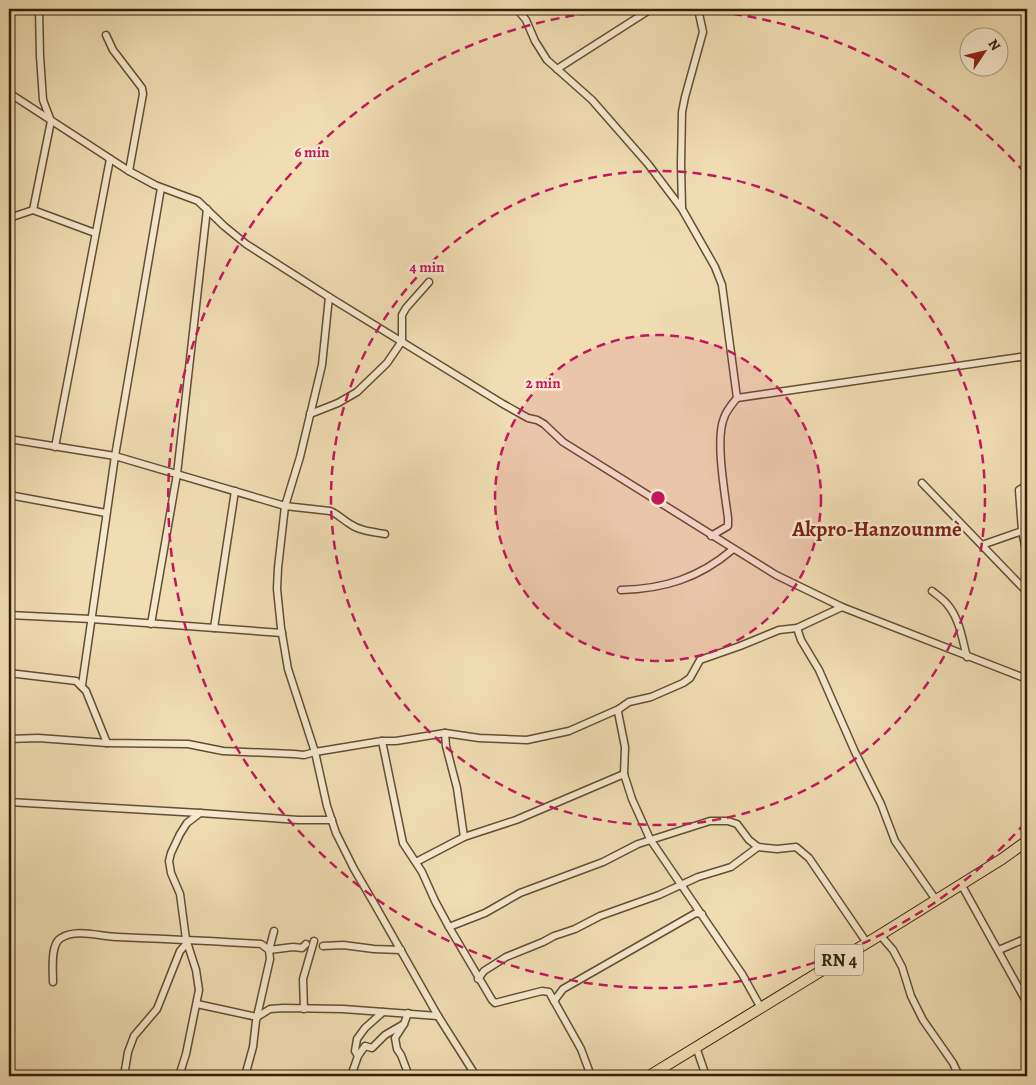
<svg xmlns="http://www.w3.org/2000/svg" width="1036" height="1085" viewBox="0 0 1036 1085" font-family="Alegreya,serif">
<rect width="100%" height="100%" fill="#f1ddb4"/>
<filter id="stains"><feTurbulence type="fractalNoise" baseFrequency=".004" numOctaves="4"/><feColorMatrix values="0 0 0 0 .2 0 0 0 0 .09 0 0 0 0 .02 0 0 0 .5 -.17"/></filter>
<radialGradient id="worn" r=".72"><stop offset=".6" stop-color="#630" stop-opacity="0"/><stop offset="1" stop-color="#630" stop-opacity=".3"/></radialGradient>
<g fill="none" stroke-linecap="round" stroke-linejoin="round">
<defs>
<g id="minor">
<path d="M 517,9 L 526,20 L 535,41 L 547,60 L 592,100 L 648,164 L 682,209 L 715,267 L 722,285 L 737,398 C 732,404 726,411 724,418 C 715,439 725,494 728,518 L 728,526 L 711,536"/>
<path d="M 106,35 L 113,50 L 142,88 L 143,94 L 129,171"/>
<path d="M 557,69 L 651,9"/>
<path d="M 9,93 L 129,171 L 155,185 L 198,201 L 224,226 L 246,244 L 329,297 L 503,404 L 528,418 L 537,420 L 544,424 L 563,442 L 776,575 L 842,607 L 1027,679"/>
<path d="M 9,110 L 12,95"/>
<path d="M 682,208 L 681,165 L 682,112 L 685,97 L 703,32 L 698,9"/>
<path d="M 33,210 L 51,121 L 43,100 L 40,56 L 39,9"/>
<path d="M 9,218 L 33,210 L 95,233"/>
<path d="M 329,297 L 322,365 L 300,457 L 285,506 L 278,568 L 277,589 L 281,628 L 288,669 L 315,752 L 327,806 L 336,833 L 354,869 L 375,905 L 438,1016 L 476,1076"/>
<path d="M 737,398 L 1027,356"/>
<path d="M 310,414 L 338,403 L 357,392 L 387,363 L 402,341 L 402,315 L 406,308 L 429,282"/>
<path d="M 9,439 L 115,456 L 285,506 L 330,511 C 338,514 343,520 350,524 C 360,531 373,532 385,534"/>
<path d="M 55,447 L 110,159"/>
<path d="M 922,483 L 1027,592"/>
<path d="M 9,495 L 106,513"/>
<path d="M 1022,531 L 1027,555"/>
<path d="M 982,545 L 1022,531 L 1019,490 L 1027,485"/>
<path d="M 621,590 C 664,589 699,578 732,550"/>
<path d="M 932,591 C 937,595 943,599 947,604 C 960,619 962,639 967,657"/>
<path d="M 9,615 L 91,619 L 282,633"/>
<path d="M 151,624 L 177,474 L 207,209"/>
<path d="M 214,628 L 235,491"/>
<path d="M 797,628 L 801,640 L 819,670 L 855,752 L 881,804 L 895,841 L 936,900"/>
<path d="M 9,673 L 76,681 L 86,691 L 107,743"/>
<path d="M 82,685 L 115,456 L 161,188"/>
<path d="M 445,733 L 446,746 L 457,788 L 464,837"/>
<path d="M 9,739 L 38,738 L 107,743 L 188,744 L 223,751 L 294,754 L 304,755 L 315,752 L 382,741 L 396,741 L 445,733 L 479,738 L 527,740 L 569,731 L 619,709"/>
<path d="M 382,741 L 403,843 L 422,872 L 435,901 L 449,927 L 485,913 L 520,893 L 603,862 L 638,844 L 710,821 L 728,821 L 737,824 L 749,840 L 758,847 L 777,849 L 796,847 L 809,858 L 867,943"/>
<path d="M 9,765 L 10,802"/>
<path d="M 9,802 L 200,813 L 298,820 L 332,820"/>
<path d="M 416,862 L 464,837 L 516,820 L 624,774"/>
<path d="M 961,884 L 1027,1003"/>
<path d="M 449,927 L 492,1000 L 495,1003 L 542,991 L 549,992 L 581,1049 L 591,1076"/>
<path d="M 274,931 L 269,950 L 293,947 L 302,948 L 306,944"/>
<path d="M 880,935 L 893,950 L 902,967 L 911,996 L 923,1020 L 953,1063 L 959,1076"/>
<path d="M 323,946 L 343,945 L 374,949 L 401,950"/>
<path d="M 999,950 L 1027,938"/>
<path d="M 478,979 L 484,971 L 506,957 L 543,942 L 554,936 L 575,929 L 600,916 L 659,895 L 698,877 L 731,867 L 758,847"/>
<path d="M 53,982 C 53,971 50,944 61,938 C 77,928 101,937 118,937 C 166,939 213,941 261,944 L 269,950 L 270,959 L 256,1021 L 253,1047 L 245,1076"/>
<path d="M 554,1001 L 563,989 L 696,913 L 702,914"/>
<path d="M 197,1004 L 257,1017 L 270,1009 L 283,1008 L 343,1009 L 438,1016"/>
<path d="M 761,1008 L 742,974 L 650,839 L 632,799 L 624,774 L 625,747 L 618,712 L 619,709 L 629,702 L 651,697 L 683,683 L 690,678 L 700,660 L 740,646 L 779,630 L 797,628 L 842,607"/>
<path d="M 304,1009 L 303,979 L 314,941"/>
<path d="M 408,1013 L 404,1024 L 395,1038 L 397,1049 L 401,1055 L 409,1076"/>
<path d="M 696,1047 L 706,1076"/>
<path d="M 358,1056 L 355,1051 L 357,1039 L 365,1028 L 383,1012"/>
<path d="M 124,1076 L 128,1052 L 134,1036 L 157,1009 L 180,951 L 187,943"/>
<path d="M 179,1076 L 186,1054 L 199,990 L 196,970 L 186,939 L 180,894 L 171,873 L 169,861 L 171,853 L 180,834 L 187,823 L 200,813"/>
<path d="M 351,1076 L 358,1056 L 365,1046 L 372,1048 L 385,1035 L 404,1024"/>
</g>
<path id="primary" d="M 649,1076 L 880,935 L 1002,859 L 1027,841"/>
</defs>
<use href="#minor" stroke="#624f32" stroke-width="9"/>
<use href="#primary" stroke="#332006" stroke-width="12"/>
<use href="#minor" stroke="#f6e9ce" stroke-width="6"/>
<use href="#primary" stroke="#f1ddb4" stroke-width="10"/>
</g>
<circle cx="658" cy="498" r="163" fill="#c2185b" fill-opacity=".12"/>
<g fill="none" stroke="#c2185b" stroke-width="2.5" stroke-dasharray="9 6">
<circle cx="658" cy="498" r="163"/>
<circle cx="658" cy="498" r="327"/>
<path d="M1025 823A490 490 0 1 1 628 9M688 9A490 490 0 0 1 1025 173"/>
</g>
<g text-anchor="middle" stroke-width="5" stroke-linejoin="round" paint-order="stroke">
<rect fill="#f6e9ce" stroke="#6e5c42" stroke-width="1" x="815" y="944.5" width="48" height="31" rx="4"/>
<g font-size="18" font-weight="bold" fill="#332006">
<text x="839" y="966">RN 4</text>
</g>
<g font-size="21" font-weight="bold" fill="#7a1f14" stroke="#f6e9ce">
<text x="877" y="536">Akpro-Hanzounmè</text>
</g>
</g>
<circle cx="658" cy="498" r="8" fill="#c2185b" stroke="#f6e9ce" stroke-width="2.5"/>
<g font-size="15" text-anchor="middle" font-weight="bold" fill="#c2185b" stroke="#f6e9ce" stroke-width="5" stroke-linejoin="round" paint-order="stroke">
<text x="312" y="157">6 min</text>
<text x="427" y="272">4 min</text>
<text x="543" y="388">2 min</text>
</g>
<rect width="1036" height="1085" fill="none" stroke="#f1ddb4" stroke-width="30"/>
<rect x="10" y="10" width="1016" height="1065" fill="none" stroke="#332006" stroke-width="2.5"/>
<rect x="15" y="15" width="1006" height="1055" fill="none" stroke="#332006"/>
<g transform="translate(984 52) rotate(55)"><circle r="24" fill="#f6e9ce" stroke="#a8997e"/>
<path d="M0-4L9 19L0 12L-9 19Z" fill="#8f2418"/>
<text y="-8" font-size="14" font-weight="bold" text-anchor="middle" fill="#332006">N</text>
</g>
<rect width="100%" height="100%" filter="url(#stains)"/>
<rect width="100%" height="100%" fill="url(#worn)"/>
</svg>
